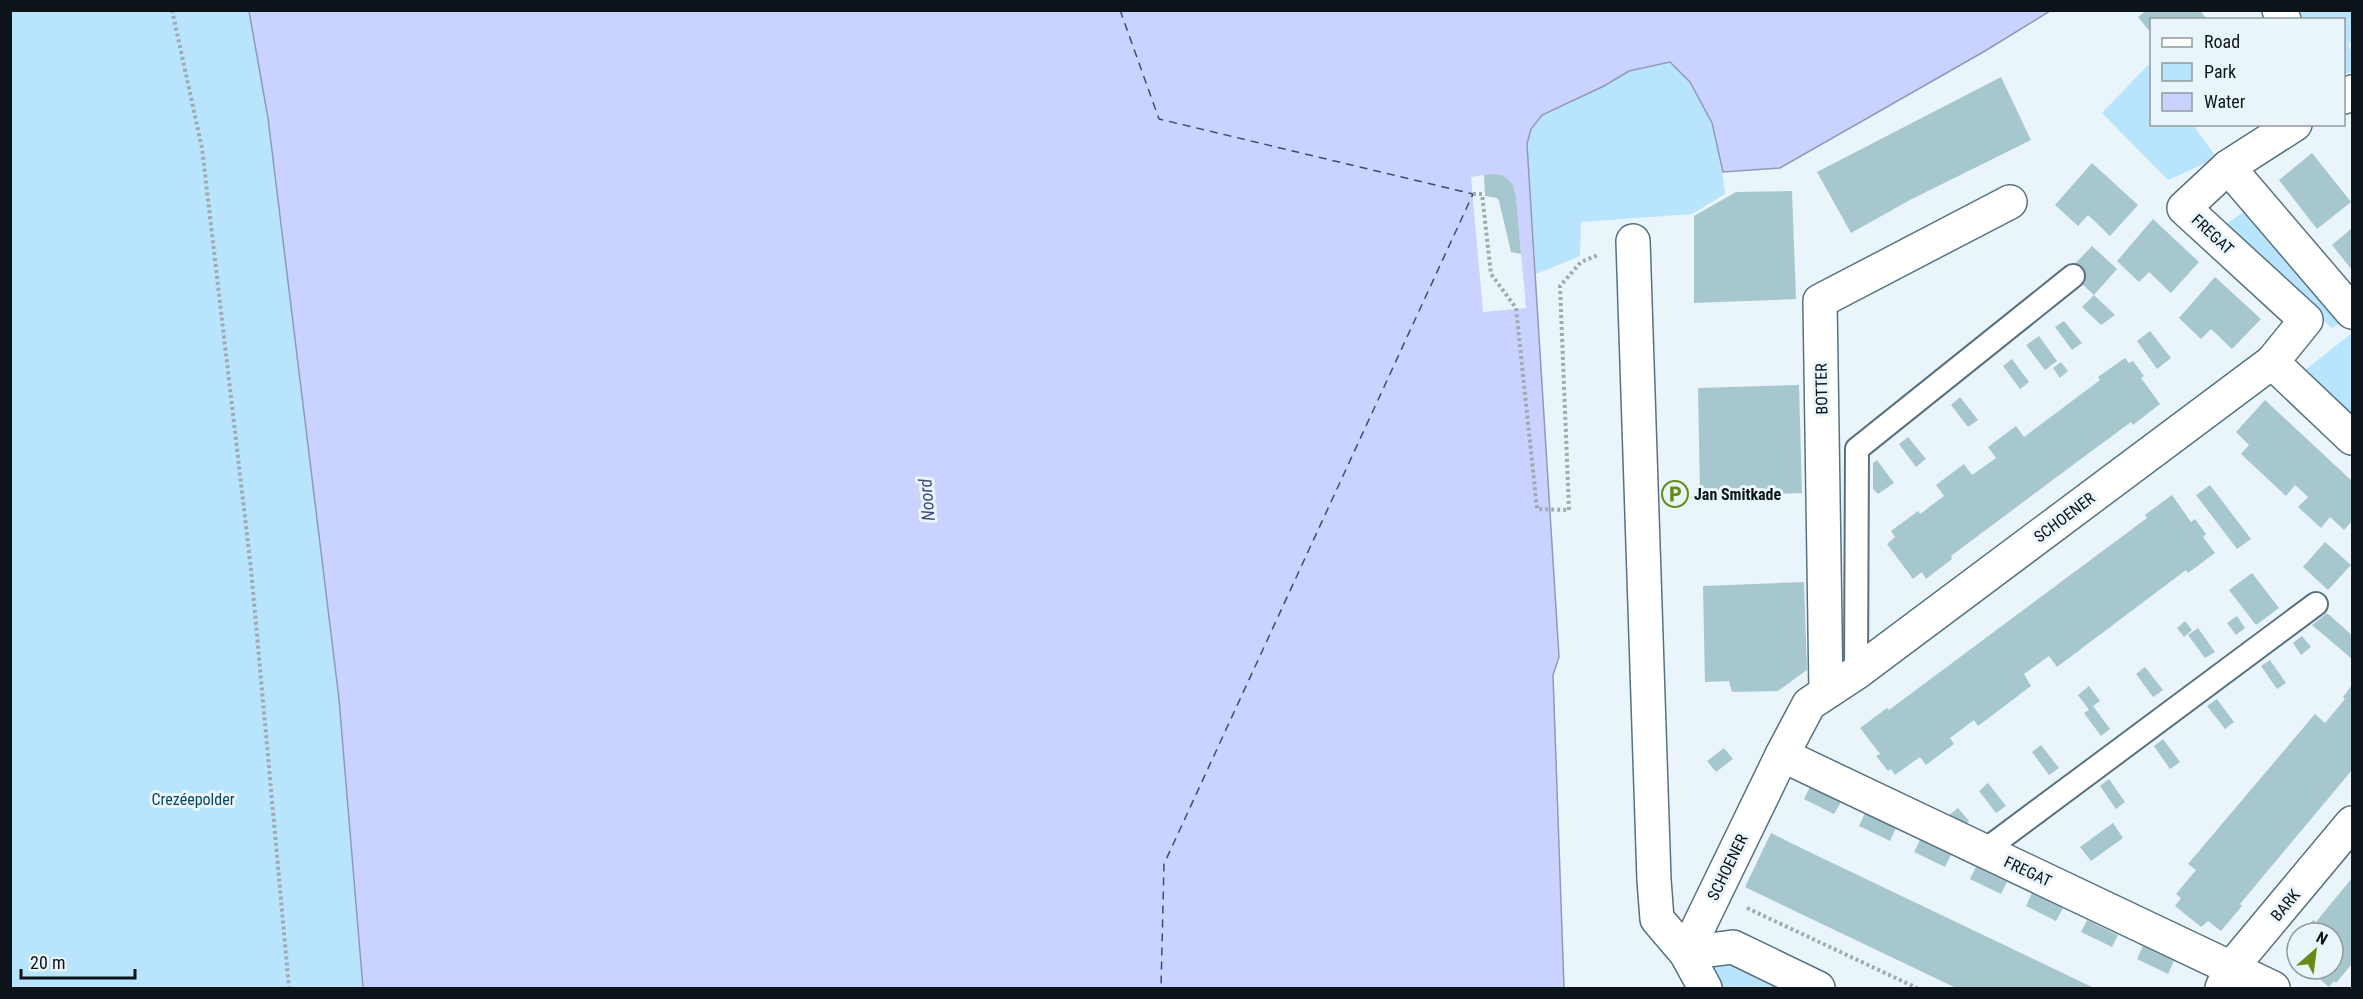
<svg xmlns="http://www.w3.org/2000/svg" width="2363" height="999" viewBox="0 0 2363 999" font-family="'Roboto Condensed',sans-serif">
<rect width="100%" height="100%" fill="#eaf5fb"/>
<g fill="#b9e4fd">
<path d="M 10,11 L 278,11 L 388,988 L 11,988 Z"/>
<path d="M 2292,11 L 2352,11 L 2352,42 L 2348,44 L 2352,53 L 2352,71 L 2344,75 L 2344,20 L 2295,19 Z"/>
<path d="M 1670,62 C 1677,69 1685,75 1690,82 C 1713,115 1721,155 1725,194 L 1692,214 L 1581,222 L 1580,256 L 1536,274 L 1527,144 L 1531,129 L 1542,115 L 1604,86 L 1629,71 Z"/>
<path d="M 2149,64 L 2152,67 L 2152,124 L 2193,125 L 2217,158 L 2168,180 L 2102,113 Z"/>
<path d="M 2256,203 L 2350,316 L 2332,328 L 2222,227 Z"/>
<path d="M 2352,333 L 2352,423 L 2300,374 Z"/>
<path d="M 1716,963 L 1737,964 L 1788,988 L 1715,988 L 1708,978 Z"/>
</g>
<path fill="#cad2ff" stroke="#9099ba" stroke-width="1.5" d="M 249,11 L 2050,11 L 1985,51 L 1780,168 L 1723,172 L 1712,123 L 1690,82 L 1670,62 L 1629,71 L 1604,86 L 1542,115 L 1531,129 L 1527,144 L 1559,657 L 1553,675 L 1564,988 L 363,988 L 339,699 L 268,118 Z"/>
<path fill="#eaf5fb" d="M 1492,174 L 1508,179 L 1513,185 L 1516,196 L 1526,308 L 1483,312 L 1471,177 Z"/>
<g fill="none" stroke-linecap="round" stroke-linejoin="round">
<path stroke="#41477f" stroke-width="1.5" stroke-dasharray="8 6" stroke-linecap="butt" d="M 1120,10 L 1159,119 L 1473,194 L 1164,864 L 1161,988"/>
</g>
<g fill="#a7c7ce">
<path d="M 2147,10 L 2200,10 L 2207,20 L 2151,20 L 2151,33 L 2138,17 Z"/>
<path d="M 2001,77 L 2031,140 L 1910,200 L 1851,233 L 1817,172 Z"/>
<path d="M 2312,153 L 2351,202 L 2317,229 L 2279,180 Z"/>
<path d="M 2092,163 L 2138,205 L 2110,236 L 2088,215 L 2078,226 L 2055,205 Z"/>
<path d="M 1492,174 L 1501,175 L 1508,179 L 1513,185 L 1516,196 L 1521,254 L 1511,252 L 1499,201 L 1497,198 L 1485,196 L 1484,175 Z"/>
<path d="M 1792,191 L 1796,299 L 1694,303 L 1694,216 L 1736,192 Z"/>
<path d="M 2153,219 L 2199,262 L 2171,293 L 2149,272 L 2139,282 L 2117,261 Z"/>
<path d="M 2352,228 L 2352,270 L 2332,245 Z"/>
<path d="M 2092,246 L 2117,269 L 2094,295 L 2068,271 Z"/>
<path d="M 2215,277 L 2261,319 L 2232,349 L 2211,329 L 2201,339 L 2179,318 Z"/>
<path d="M 2094,295 L 2115,315 L 2101,325 L 2082,307 Z"/>
<path d="M 2064,321 L 2082,343 L 2072,350 L 2055,327 Z"/>
<path d="M 2150,331 L 2171,358 L 2157,369 L 2137,341 Z"/>
<path d="M 2039,336 L 2057,361 L 2045,370 L 2026,345 Z"/>
<path d="M 2125,358 L 2129,363 L 2133,361 L 2144,376 L 2141,378 L 2160,404 L 2133,425 L 2131,422 L 2054,479 L 1951,556 L 1952,559 L 1926,579 L 1922,572 L 1913,579 L 1887,544 L 1895,537 L 1891,531 L 1918,511 L 1920,514 L 1944,496 L 1936,485 L 1964,464 L 1972,475 L 1996,458 L 1988,447 L 2016,426 L 2024,437 L 2100,380 L 2098,377 Z"/>
<path d="M 2012,359 L 2029,382 L 2020,389 L 2003,366 Z"/>
<path d="M 2061,362 L 2068,371 L 2060,378 L 2053,368 Z"/>
<path d="M 1799,385 L 1802,493 L 1700,497 L 1698,388 Z"/>
<path d="M 1960,397 L 1978,420 L 1968,427 L 1951,405 Z"/>
<path d="M 2265,400 L 2352,481 L 2352,521 L 2344,530 L 2330,517 L 2321,528 L 2298,507 L 2308,497 L 2295,485 L 2286,496 L 2241,454 L 2249,445 L 2236,432 Z"/>
<path d="M 1908,437 L 1926,459 L 1916,467 L 1899,444 Z"/>
<path d="M 1877,460 L 1894,483 L 1878,494 L 1873,489 L 1873,463 Z"/>
<path d="M 2210,485 L 2251,539 L 2237,549 L 2196,495 Z"/>
<path d="M 2172,495 L 2191,522 L 2195,519 L 2206,534 L 2203,537 L 2215,553 L 2188,573 L 2186,570 L 2057,667 L 2049,656 L 2024,674 L 2031,686 L 1978,726 L 1974,720 L 1950,738 L 1954,744 L 1926,765 L 1920,757 L 1895,775 L 1891,769 L 1888,771 L 1876,756 L 1880,754 L 1860,728 L 1887,708 L 1889,710 L 1940,672 L 2147,518 L 2145,515 Z"/>
<path d="M 2325,542 L 2351,565 L 2328,590 L 2303,567 Z"/>
<path d="M 2252,573 L 2279,608 L 2256,625 L 2229,590 Z"/>
<path d="M 1804,582 L 1807,670 L 1778,691 L 1732,692 L 1729,681 L 1705,682 L 1703,586 Z"/>
<path d="M 2327,613 L 2352,635 L 2352,659 L 2312,625 Z"/>
<path d="M 2237,616 L 2245,628 L 2236,635 L 2227,623 Z"/>
<path d="M 2185,621 L 2192,630 L 2184,637 L 2177,628 Z"/>
<path d="M 2198,628 L 2215,652 L 2205,658 L 2188,635 Z"/>
<path d="M 2302,636 L 2311,647 L 2301,655 L 2293,643 Z"/>
<path d="M 2270,660 L 2286,683 L 2277,689 L 2261,666 Z"/>
<path d="M 2145,667 L 2163,690 L 2153,697 L 2136,674 Z"/>
<path d="M 2352,685 L 2352,770 L 2240,904 L 2242,906 L 2221,931 L 2208,921 L 2201,927 L 2175,906 L 2181,898 L 2176,894 L 2196,870 L 2188,864 L 2315,714 L 2325,723 L 2345,699 L 2343,697 Z"/>
<path d="M 2089,686 L 2100,701 L 2093,706 L 2110,729 L 2101,736 L 2084,713 L 2089,710 L 2078,695 Z"/>
<path d="M 2217,699 L 2234,722 L 2225,729 L 2207,706 Z"/>
<path d="M 2163,739 L 2180,762 L 2170,769 L 2154,746 Z"/>
<path d="M 2041,745 L 2059,768 L 2049,775 L 2032,752 Z"/>
<path d="M 1724,748 L 1733,759 L 1716,772 L 1707,761 Z"/>
<path d="M 2109,779 L 2125,802 L 2116,809 L 2100,786 Z"/>
<path d="M 1988,783 L 2006,806 L 1996,813 L 1979,791 Z"/>
<path d="M 1810,787 L 1841,802 L 1834,814 L 1804,799 Z"/>
<path d="M 1958,808 L 1969,821 L 1965,825 L 1948,816 Z"/>
<path d="M 1865,813 L 1896,828 L 1890,841 L 1859,826 Z"/>
<path d="M 2113,823 L 2123,838 L 2091,861 L 2080,847 Z"/>
<path d="M 1771,833 L 1799,847 L 2094,988 L 1956,988 L 1774,901 L 1745,887 Z"/>
<path d="M 1920,840 L 1951,855 L 1945,867 L 1914,852 Z"/>
<path d="M 1976,867 L 2007,882 L 2001,894 L 1970,879 Z"/>
<path d="M 2352,878 L 2352,964 L 2336,983 L 2334,981 L 2329,987 L 2308,969 L 2333,969 L 2333,933 L 2302,933 L 2313,920 L 2316,922 Z"/>
<path d="M 2032,893 L 2063,908 L 2056,921 L 2026,906 Z"/>
<path d="M 2087,920 L 2118,935 L 2112,947 L 2081,932 Z"/>
<path d="M 2143,946 L 2174,961 L 2168,974 L 2137,959 Z"/>
</g>
<g fill="none" stroke-linecap="round" stroke-linejoin="round">
<defs>
<g id="lane">
<path d="M 1856,673 L 1857,449 L 2073,276"/>
<path d="M 1984,851 L 2316,604"/>
</g>
<g id="street">
<path d="M 2279,10 L 2284,20"/>
<path d="M 2344,97 L 2352,92"/>
<path d="M 2228,167 L 2352,312"/>
<path d="M 1633,241 L 1654,880 L 1657,919 L 1686,953 L 1705,988"/>
<path d="M 2272,362 L 2352,438"/>
<path d="M 1826,692 L 1820,301 L 2010,202"/>
<path d="M 1782,755 L 2273,988"/>
<path d="M 1686,953 L 1782,755 L 1809,704 L 1856,673 L 2272,362 L 2306,320 L 2184,208 L 2228,167 L 2295,124"/>
<path d="M 1686,953 L 1733,947 L 1818,988"/>
<path d="M 2222,988 L 2231,968 L 2352,823"/>
</g>
</defs>
<use href="#lane" stroke="#597180" stroke-width="26"/>
<use href="#street" stroke="#597180" stroke-width="36"/>
<g stroke="#a0aab0" stroke-width="4" stroke-dasharray="3 3" stroke-linecap="butt">
<path d="M 172,10 L 202,148 L 251,569 L 289,988"/>
<path d="M 1473,194 L 1482,194 L 1491,274 L 1516,308 L 1537,509 L 1569,510 L 1560,286 L 1581,262 L 1598,255"/>
<path d="M 1747,908 L 1917,988"/>
</g>
<use href="#lane" stroke="#fff" stroke-width="22"/>
<use href="#street" stroke="#fff" stroke-width="33"/>
</g>
<defs>
<symbol id="parking-ring" viewBox="-11 -11 22 22"><circle r="9.5" fill="#eaf5fb" stroke="#668c16" stroke-width="1.5"/><path d="M-3.5-5.5H1a3.5 3.5 0 0 1 0 7H-1V5.5H-3.5ZM-1-3.4V-.6H.8a1.4 1.4 0 0 0 0-2.8Z" fill="#668c16"/></symbol>
</defs>
<g fill-rule="evenodd">
<use href="#parking-ring" x="1660" y="479" width="30" height="30"/>
</g>
<g text-anchor="middle" stroke-width="6" stroke-linejoin="round" paint-order="stroke">
<g font-size="16" fill="#0a1419" stroke="#eaf5fb">
<text transform="translate(2213 234) rotate(43)" y="6">FREGAT</text>
<text transform="translate(1821 389) rotate(-91)" y="6">BOTTER</text>
<text transform="translate(2064 517) rotate(-37)" y="6">SCHOENER</text>
<text transform="translate(1727 867) rotate(-64)" y="6">SCHOENER</text>
<text transform="translate(2028 871) rotate(25)" y="6">FREGAT</text>
<text transform="translate(2285 905) rotate(-50)" y="6">BARK</text>
</g>
<g font-size="16" font-weight="bold" fill="#0a1419" stroke="#eaf5fb" text-anchor="start">
<text x="1694" y="500">Jan Smitkade</text>
</g>
<g font-size="16" fill="#074661" stroke="#eaf5fb">
<text x="193" y="805">Crezéepolder</text>
</g>
<g font-size="18" font-style="italic" fill="#41477f" stroke="#eaf5fb">
<text transform="translate(927 500) rotate(-95)" y="6">Noord</text>
</g>
</g>
<rect width="2363" height="999" fill="none" stroke="#0a1419" stroke-width="24"/>
<rect x="2150" y="18" width="195" height="108" fill="#eaf5fb" stroke="#909ba1" stroke-width="1.5"/>
<rect x="2162" y="38" width="30" height="9" fill="#ffffff" stroke="#909ba1" stroke-width="1.5"/>
<text x="2204" y="48" font-size="18" fill="#0a1419">Road</text>
<rect x="2162" y="63" width="30" height="18" fill="#b9e4fd" stroke="#909ba1" stroke-width="1.5"/>
<text x="2204" y="78" font-size="18" fill="#0a1419">Park</text>
<rect x="2162" y="93" width="30" height="18" fill="#cad2ff" stroke="#909ba1" stroke-width="1.5"/>
<text x="2204" y="108" font-size="18" fill="#0a1419">Water</text>
<g transform="translate(2315 951) rotate(28)"><circle r="28" fill="#eaf5fb" stroke="#909ba1" stroke-width="1.5"/>
<path d="M0-4.5L10 22L0 15L-10 22Z" fill="#668c16"/>
<text y="-9" font-size="16" font-weight="bold" text-anchor="middle" fill="#0a1419">N</text>
</g>
<path d="M21 969v9h114v-9" fill="none" stroke="#0a1419" stroke-width="3"/>
<text x="30" y="969" font-size="18" fill="#0a1419" stroke="#eaf5fb" stroke-width="4.5" paint-order="stroke">20 m</text>
</svg>
